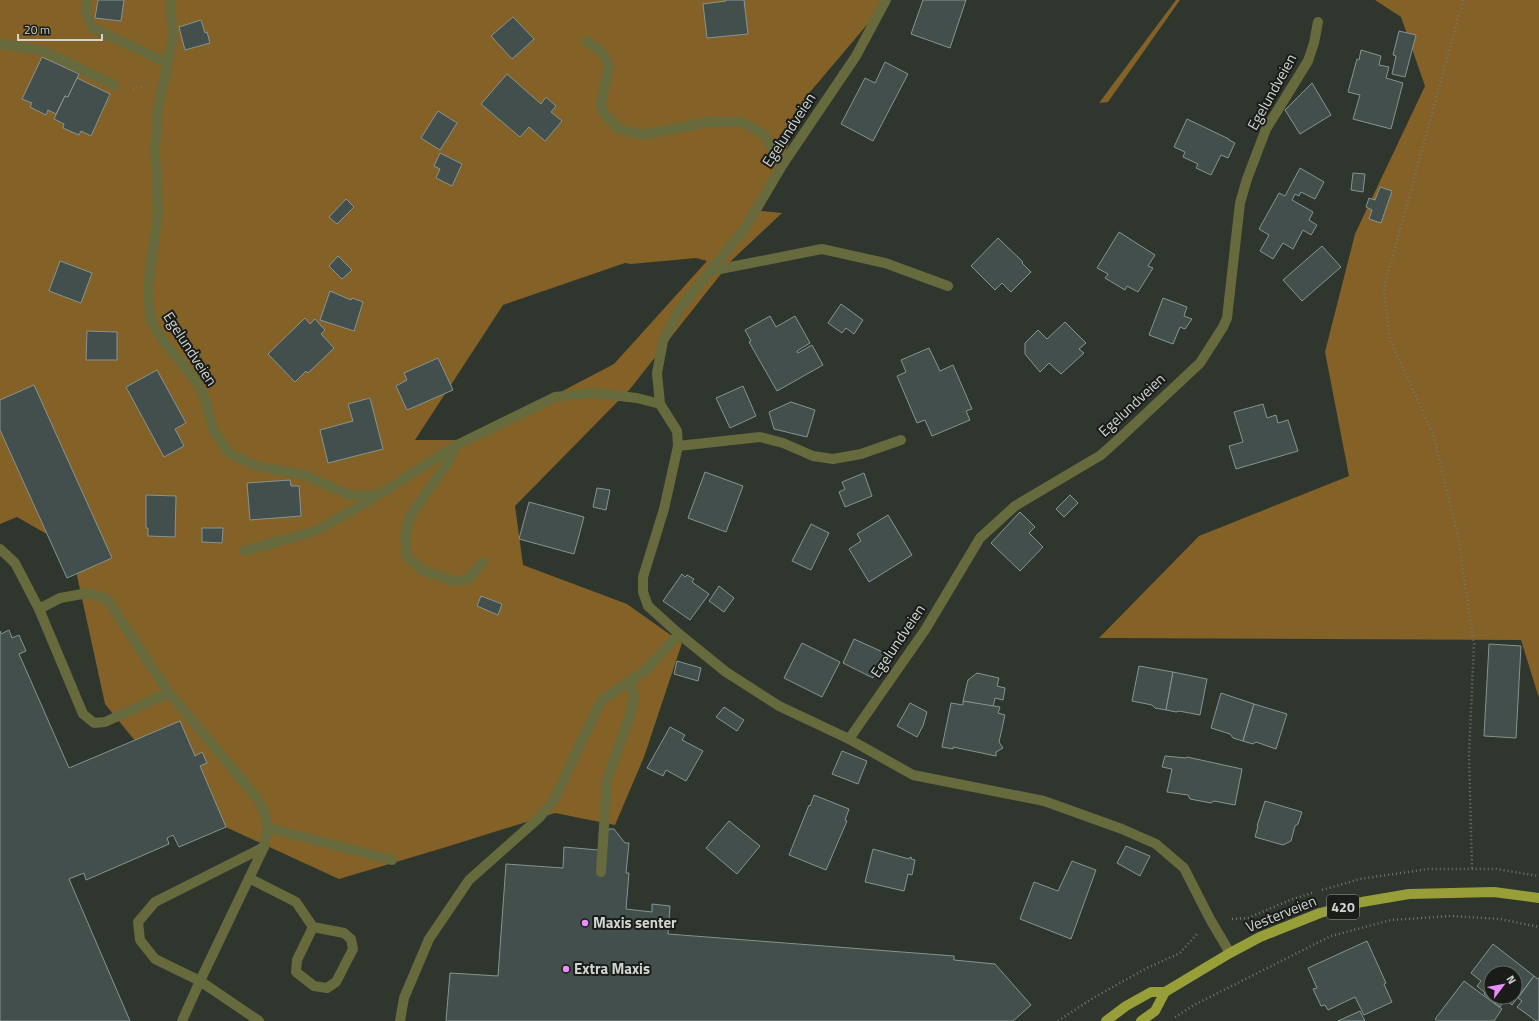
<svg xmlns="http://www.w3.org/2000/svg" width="1539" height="1021" viewBox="0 0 1539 1021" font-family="'Titillium Web',sans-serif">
<rect width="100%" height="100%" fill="#2e362e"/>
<g fill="#846127" fill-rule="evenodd">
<path d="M 0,0 L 888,0 L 810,92 L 761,211 L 782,213 L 732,260 L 630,389 L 515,506 L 523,565 L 627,604 L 682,643 L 644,757 L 615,825 L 555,813 L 443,848 L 339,879 L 193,812 L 105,704 L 71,548 L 17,517 L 0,524 ZM 696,258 L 707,261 L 614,364 L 469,440 L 415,440 L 503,305 L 625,263 L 631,264 Z"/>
<path d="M 1176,0 L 1180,0 L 1108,102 L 1099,103 Z"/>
<path d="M 1375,0 L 1539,0 L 1539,698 L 1521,640 L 1099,638 L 1199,536 L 1349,476 L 1325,352 L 1355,234 L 1425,86 L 1401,17 Z"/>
</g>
<g fill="#424f4d" stroke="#869592" fill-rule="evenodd">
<path d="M 98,0 L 124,0 L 121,21 L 95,18 Z"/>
<path d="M 726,0 L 744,0 L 748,34 L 707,38 L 703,4 L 726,1 Z"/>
<path d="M 923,0 L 966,0 L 950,48 L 911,34 Z"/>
<path d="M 513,17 L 534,39 L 512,59 L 491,36 Z"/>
<path d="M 201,20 L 205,33 L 207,32 L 210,43 L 185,50 L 179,27 Z"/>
<path d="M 1399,31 L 1416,35 L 1405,77 L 1392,74 L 1396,56 L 1393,55 Z"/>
<path d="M 1361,50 L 1381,56 L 1379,65 L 1389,67 L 1386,78 L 1403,83 L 1391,129 L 1353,119 L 1360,95 L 1348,92 L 1357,59 L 1359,60 Z"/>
<path d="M 42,57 L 79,74 L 68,97 L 65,96 L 56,114 L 48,110 L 46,115 L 30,107 L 32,103 L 22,99 Z"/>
<path d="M 885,62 L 908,74 L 873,141 L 841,124 L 865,78 L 875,83 Z"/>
<path d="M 507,74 L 541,104 L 546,97 L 556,106 L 551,112 L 562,121 L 545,141 L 529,127 L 520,137 L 481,104 Z"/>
<path d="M 77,78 L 110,94 L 91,136 L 81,131 L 79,135 L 63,128 L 64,124 L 54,119 L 65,96 L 68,97 Z"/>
<path d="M 1312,83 L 1331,115 L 1300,134 L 1285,110 Z"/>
<path d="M 438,111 L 457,123 L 440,150 L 421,138 Z"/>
<path d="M 1187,119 L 1229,139 L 1229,140 L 1235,143 L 1228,158 L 1221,155 L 1211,175 L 1196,168 L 1198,164 L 1183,157 L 1185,152 L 1174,147 Z"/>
<path d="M 440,153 L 462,164 L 452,186 L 436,178 L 440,169 L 434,166 Z"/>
<path d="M 1300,168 L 1324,182 L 1315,199 L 1301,192 L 1299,196 L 1295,194 L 1292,200 L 1313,212 L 1309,220 L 1317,225 L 1311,235 L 1303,230 L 1293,249 L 1283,243 L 1273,259 L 1260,251 L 1269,235 L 1259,229 L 1279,193 L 1285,196 Z"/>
<path d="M 1353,173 L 1365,174 L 1363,192 L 1351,190 Z"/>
<path d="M 1380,187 L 1392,191 L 1381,223 L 1369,219 L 1372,210 L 1366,207 L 1369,198 L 1375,200 Z"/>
<path d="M 346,199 L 354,207 L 337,224 L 329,217 Z"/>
<path d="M 1119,232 L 1155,255 L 1148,266 L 1153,268 L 1138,292 L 1127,286 L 1125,290 L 1105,278 L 1108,274 L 1097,268 Z"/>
<path d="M 998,238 L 1023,262 L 1022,263 L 1031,272 L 1011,292 L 1002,283 L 995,290 L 971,266 Z"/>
<path d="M 1322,246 L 1341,267 L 1302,301 L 1283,280 Z"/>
<path d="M 338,256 L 352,270 L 342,279 L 329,266 Z"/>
<path d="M 60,261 L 92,273 L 81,303 L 49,291 Z"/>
<path d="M 330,291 L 351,300 L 352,298 L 363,302 L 354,331 L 320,320 Z"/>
<path d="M 1163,298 L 1187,307 L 1184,316 L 1192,319 L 1185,329 L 1180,327 L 1173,344 L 1149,335 Z"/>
<path d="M 841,304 L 863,320 L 854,334 L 846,328 L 842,333 L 828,323 Z"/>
<path d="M 770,316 L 776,327 L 795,316 L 810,343 L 797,351 L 798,353 L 812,345 L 823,365 L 777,391 L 749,342 L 751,341 L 745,330 Z"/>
<path d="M 305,318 L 310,324 L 315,319 L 325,330 L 321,334 L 334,348 L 308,373 L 306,371 L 295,382 L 268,354 Z"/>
<path d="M 1065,322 L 1086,343 L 1079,349 L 1084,353 L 1061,374 L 1049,363 L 1040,372 L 1025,354 L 1025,343 L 1038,330 L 1047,339 Z"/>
<path d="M 87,331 L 117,332 L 117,360 L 86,360 Z"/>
<path d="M 929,348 L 940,371 L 953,365 L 972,409 L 966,411 L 970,420 L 932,436 L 925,420 L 917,423 L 897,376 L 906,372 L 901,360 Z"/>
<path d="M 438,358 L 453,390 L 407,410 L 396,386 L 407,380 L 404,373 Z"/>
<path d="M 157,370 L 186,423 L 175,429 L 184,446 L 164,457 L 126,387 Z"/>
<path d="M 34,385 L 112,558 L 67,578 L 0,430 L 0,400 Z"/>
<path d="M 743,386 L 756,416 L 730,428 L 716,398 Z"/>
<path d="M 370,398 L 383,449 L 328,463 L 320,430 L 353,421 L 348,404 Z"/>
<path d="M 791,402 L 815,410 L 807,437 L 774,429 L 769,412 Z"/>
<path d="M 1263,404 L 1267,418 L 1276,415 L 1278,423 L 1288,420 L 1298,451 L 1236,469 L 1229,446 L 1243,442 L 1234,412 Z"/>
<path d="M 705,472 L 743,486 L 726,532 L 688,518 Z"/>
<path d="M 864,473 L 872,496 L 845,507 L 839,492 L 845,489 L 842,482 Z"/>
<path d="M 290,480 L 291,486 L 299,486 L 301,516 L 250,520 L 247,483 Z"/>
<path d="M 597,488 L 610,490 L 606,510 L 593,507 Z"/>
<path d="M 146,495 L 176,496 L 175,537 L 148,536 L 148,528 L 146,528 Z"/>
<path d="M 1070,495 L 1078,503 L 1064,517 L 1056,509 Z"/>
<path d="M 529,502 L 584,517 L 574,554 L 519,539 Z"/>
<path d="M 1020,512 L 1035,527 L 1029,533 L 1043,547 L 1020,571 L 991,543 Z"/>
<path d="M 888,515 L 912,555 L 869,582 L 849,549 L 861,541 L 857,534 Z"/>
<path d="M 811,524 L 829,533 L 811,570 L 792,561 Z"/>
<path d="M 202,528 L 223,528 L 222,543 L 202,542 Z"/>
<path d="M 682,574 L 685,577 L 687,575 L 694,579 L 692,582 L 709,594 L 690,620 L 663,601 Z"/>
<path d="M 719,586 L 734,598 L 724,612 L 709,601 Z"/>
<path d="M 481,596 L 502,604 L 498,615 L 477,606 Z"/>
<path d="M 9,630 L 12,638 L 19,635 L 26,651 L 19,654 L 69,768 L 180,721 L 195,756 L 202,752 L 207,763 L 200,766 L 226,827 L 179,847 L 173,835 L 167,838 L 169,844 L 86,880 L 84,873 L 69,879 L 130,1021 L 0,1021 L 0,631 L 1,634 Z"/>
<path d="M 854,639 L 885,653 L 873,678 L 843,663 Z"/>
<path d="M 802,643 L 840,662 L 822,697 L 784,678 Z"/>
<path d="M 1489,644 L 1521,646 L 1516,738 L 1484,736 Z"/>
<path d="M 677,661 L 701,668 L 698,681 L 674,674 Z"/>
<path d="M 1139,666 L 1173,672 L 1166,710 L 1155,708 L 1152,705 L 1132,701 Z"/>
<path d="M 1173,672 L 1207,679 L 1200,715 L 1179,711 L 1176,712 L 1166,710 Z"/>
<path d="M 977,673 L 999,678 L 997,686 L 1005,688 L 1003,700 L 995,698 L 993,707 L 963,701 L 968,680 Z"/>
<path d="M 1221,693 L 1254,704 L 1243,741 L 1233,738 L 1230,734 L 1211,728 Z"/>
<path d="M 963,701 L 1000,707 L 998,713 L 1005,715 L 999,742 L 1003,748 L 996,752 L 996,756 L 953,747 L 953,749 L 942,747 L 951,703 L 963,705 Z"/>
<path d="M 910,703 L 927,712 L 923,726 L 917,737 L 897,726 Z"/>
<path d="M 1254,704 L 1287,714 L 1276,749 L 1256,742 L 1253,744 L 1243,741 Z"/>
<path d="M 724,707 L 744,720 L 737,731 L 716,717 Z"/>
<path d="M 670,727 L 685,735 L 682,740 L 703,751 L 686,781 L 666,770 L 663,776 L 647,768 Z"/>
<path d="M 842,751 L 867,761 L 858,784 L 832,774 Z"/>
<path d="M 1165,756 L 1186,758 L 1187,757 L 1242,769 L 1235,805 L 1214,801 L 1211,803 L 1190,799 L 1188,795 L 1167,792 L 1172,769 L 1162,767 Z"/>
<path d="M 814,795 L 849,809 L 845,820 L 847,821 L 826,870 L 789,855 L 809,805 L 810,806 Z"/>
<path d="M 1265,801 L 1302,812 L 1298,824 L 1295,826 L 1291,841 L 1283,845 L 1255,837 L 1258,826 L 1257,826 Z"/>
<path d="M 729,821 L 760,846 L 737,874 L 706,848 Z"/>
<path d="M 609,829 L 614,829 L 625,843 L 629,843 L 626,873 L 629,873 L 626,909 L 652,912 L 652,904 L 670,906 L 668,934 L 954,956 L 954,960 L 995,964 L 1031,1005 L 1013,1021 L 446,1021 L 450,973 L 498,976 L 506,864 L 563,868 L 564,847 L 598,850 Z"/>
<path d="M 1126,846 L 1150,856 L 1140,876 L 1117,863 Z"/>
<path d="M 873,849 L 909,859 L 910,857 L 912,858 L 911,859 L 915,860 L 912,875 L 908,874 L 904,891 L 865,882 Z"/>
<path d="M 1072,861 L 1096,870 L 1071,939 L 1020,919 L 1034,882 L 1058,891 Z"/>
<path d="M 1367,941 L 1386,983 L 1384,984 L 1392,1002 L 1364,1015 L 1355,997 L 1328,1010 L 1325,1005 L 1321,1006 L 1313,989 L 1317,988 L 1308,968 Z"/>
<path d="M 1493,944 L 1534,976 L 1512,1005 L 1505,999 L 1500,1007 L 1484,994 L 1489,987 L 1485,993 L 1477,986 L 1481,981 L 1471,973 ZM 1491,973 L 1515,973 L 1515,997 L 1491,997 Z"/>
<path d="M 1534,976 L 1538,979 L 1539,978 L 1539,1021 L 1536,1021 L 1517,1007 L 1522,1001 L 1518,998 Z"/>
<path d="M 1464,981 L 1502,1009 L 1494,1021 L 1438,1021 L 1435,1019 Z"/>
<path d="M 1360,1011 L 1365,1021 L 1338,1021 Z"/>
</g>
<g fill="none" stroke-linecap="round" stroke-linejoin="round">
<g stroke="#727972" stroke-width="2.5" stroke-dasharray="1 3" stroke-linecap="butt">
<path d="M 1463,0 L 1384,288 L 1390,340 L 1433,434 L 1458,536 L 1474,644 L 1469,755 L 1472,869"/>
<path d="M 133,89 L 143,86"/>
<path d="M 1322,890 L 1360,879 L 1428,869 L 1496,869 L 1539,876"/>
<path d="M 1232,919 L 1248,918 L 1290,900 L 1312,893"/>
<path d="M 1175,1017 L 1194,1005 L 1331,936 L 1391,920 L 1451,916 L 1500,919 L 1539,927"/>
<path d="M 1058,1021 L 1093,998 L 1147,968 L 1180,953 L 1197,934"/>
</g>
<g stroke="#666a3c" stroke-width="10">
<path d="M 87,0 L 87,15 L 93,28 L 167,63"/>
<path d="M 170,0 L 173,39 L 158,107 L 155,149 L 158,212 L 148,288 L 150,316 L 153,325 L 165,343 L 196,381 L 205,399 L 213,430 L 230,454 L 256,466 L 304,475 L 350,495 L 371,496 L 382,493"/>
<path d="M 586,41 L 602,52 L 609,66 L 601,103 L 603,113 L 619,129 L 643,135 L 708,122 L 742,122 L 764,135 L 777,157 L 783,164"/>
<path d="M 0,45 L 2,44 L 44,51 L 114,85"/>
<path d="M 710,271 L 822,249 L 885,263 L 948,286"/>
<path d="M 455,446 L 450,459 L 409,518 L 405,538 L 407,556 L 422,570 L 453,581 L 467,580 L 483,562"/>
<path d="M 678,446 L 760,437 L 783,443 L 813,456 L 833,459 L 861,454 L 901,440"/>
<path d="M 0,549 L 15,563 L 39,609 L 83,714 L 94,723 L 105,722 L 169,693"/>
<path d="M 244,551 L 316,531 L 372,499 L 455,446 L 555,397 L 593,393 L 637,398 L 660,404"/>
<path d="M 39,609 L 60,598 L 88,593 L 107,599 L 169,693 L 253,793 L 264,811 L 268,828 L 264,847 L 200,981 L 259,1021"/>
<path d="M 849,739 L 779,706 L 726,672 L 679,634 L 648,606 L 643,592 L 643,577 L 664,509 L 678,446 L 677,431 L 660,404 L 657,373 L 663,341 L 680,308 L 745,228 L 783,164 L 856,56 L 886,0"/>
<path d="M 268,828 L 392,860"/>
<path d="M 601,872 L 607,780 L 632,709 L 634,696 L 630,681"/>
<path d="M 249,878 L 296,902 L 313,927 L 344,933 L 351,939 L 353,949 L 336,982 L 327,988 L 314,986 L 296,972 L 297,960 L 313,927"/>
<path d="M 1230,953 L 1210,919 L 1184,868 L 1156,844 L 1122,829 L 1044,801 L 913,775 L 849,739 L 925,630 L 980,538 L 1015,506 L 1101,455 L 1121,437 L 1200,363 L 1223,327 L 1227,318 L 1240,203 L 1247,179 L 1266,129 L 1308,61 L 1314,43 L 1318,22"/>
<path d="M 182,1021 L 200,981 L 155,959 L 140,940 L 138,922 L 155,902 L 264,847"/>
<path d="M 400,1021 L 404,998 L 429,939 L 469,880 L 540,817 L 555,798 L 598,707 L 605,698 L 646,670 L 679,634"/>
</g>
<g stroke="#989e38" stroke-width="10">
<path d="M 1106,1021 L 1126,1006 L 1151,992 L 1165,992"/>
<path d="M 1141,1021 L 1155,1011 L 1165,992 L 1230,953 L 1260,937 L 1320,913 L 1362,902 L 1409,894 L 1494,892 L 1539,898"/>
</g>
</g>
<g fill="#ea8dfd" stroke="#191c19" stroke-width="1.5">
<circle cx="585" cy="923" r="4"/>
<circle cx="566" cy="969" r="4"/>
</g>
<g text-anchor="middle" stroke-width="4" stroke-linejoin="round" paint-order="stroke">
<rect fill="#191c19" stroke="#999e99" stroke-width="1" x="1327" y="895" width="32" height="24" rx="3"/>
<g font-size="14" font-weight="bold" fill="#d0d5d0">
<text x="1343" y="912">420</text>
</g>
<g font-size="15" fill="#d0d5d0" stroke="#191c19">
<text transform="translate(1272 92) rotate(-61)" y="5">Egelundveien</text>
<text transform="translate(789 130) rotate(-57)" y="5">Egelundveien</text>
<text transform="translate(190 349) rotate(57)" y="5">Egelundveien</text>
<text transform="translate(1132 405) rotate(-43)" y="5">Egelundveien</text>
<text transform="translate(898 641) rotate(-56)" y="5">Egelundveien</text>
<text transform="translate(1281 914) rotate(-22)" y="5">Vesterveien</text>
</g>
<g font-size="15" font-weight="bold" fill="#d0d5d0" stroke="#191c19" text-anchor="start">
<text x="593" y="928">Maxis senter</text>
<text x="574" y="974">Extra Maxis</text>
</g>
</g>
<g transform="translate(1503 985) rotate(58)"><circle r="19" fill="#191c19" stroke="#626662"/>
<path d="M0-3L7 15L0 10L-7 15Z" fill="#ea8dfd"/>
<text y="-6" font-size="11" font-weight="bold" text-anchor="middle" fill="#d0d5d0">N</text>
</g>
<path d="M18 34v6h84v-6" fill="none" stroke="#d0d5d0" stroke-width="2"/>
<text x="24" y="34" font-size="12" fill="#d0d5d0" stroke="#191c19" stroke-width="3" paint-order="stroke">20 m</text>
</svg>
